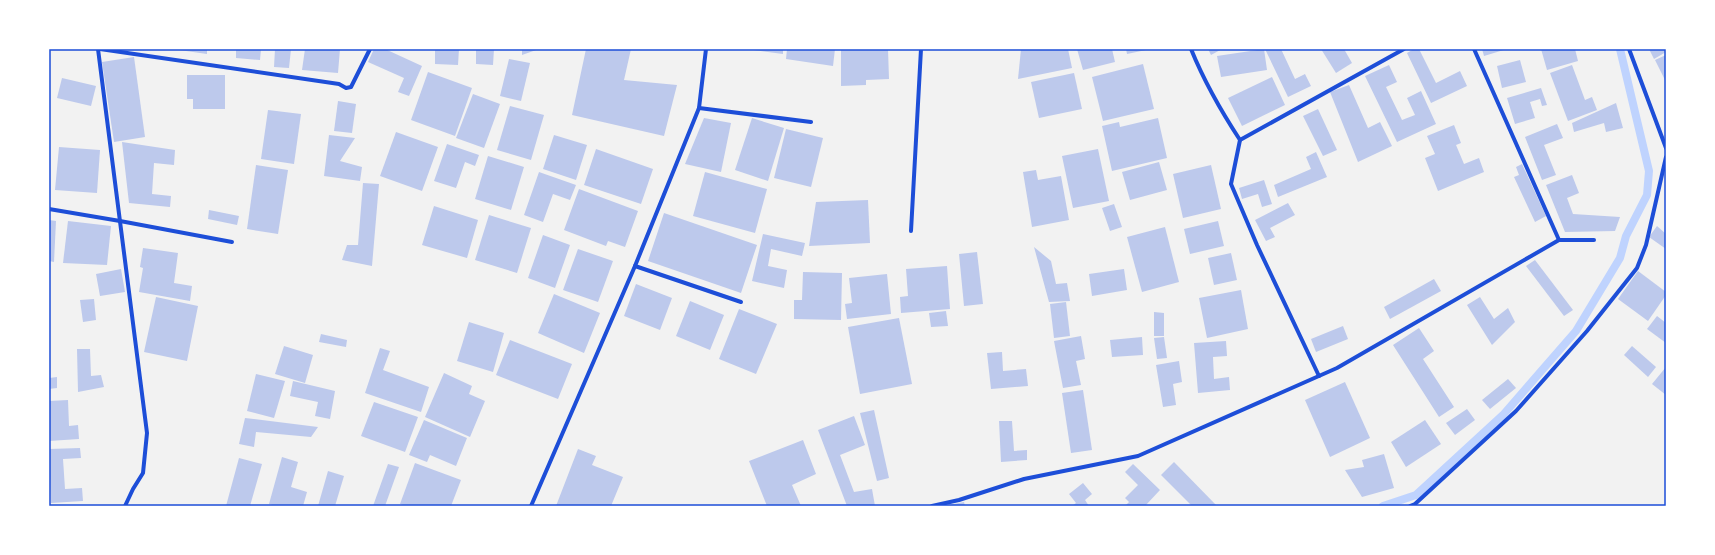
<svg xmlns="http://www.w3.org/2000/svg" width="1715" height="555" viewBox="0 0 1715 555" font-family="'IBM Plex Sans',sans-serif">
<rect width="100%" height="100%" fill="#f2f2f2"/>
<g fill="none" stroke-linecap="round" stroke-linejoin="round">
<path stroke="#bfd3fe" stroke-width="8" d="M 1383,506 L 1416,495 L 1503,415 L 1576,331 L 1620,258 L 1626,236 L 1647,195 L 1649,171 L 1620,49"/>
</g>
<g fill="#bdc9ec">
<path d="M 172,49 L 207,49 L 207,54 Z"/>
<path d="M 236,49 L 261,49 L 260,60 L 236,58 Z"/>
<path d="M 275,49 L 291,49 L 289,68 L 274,67 Z"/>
<path d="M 305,49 L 340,49 L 338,73 L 302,70 Z"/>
<path d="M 374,49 L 385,49 L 422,66 L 409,96 L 398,92 L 404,78 L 368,62 Z"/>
<path d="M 435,49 L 459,49 L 458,65 L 435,64 Z"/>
<path d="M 476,49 L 494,49 L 493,65 L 476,64 Z"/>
<path d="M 522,49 L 539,49 L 522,55 Z"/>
<path d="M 586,49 L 631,49 L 624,80 L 677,85 L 664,136 L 572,115 Z"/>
<path d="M 746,49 L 783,49 L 783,54 Z"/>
<path d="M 787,49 L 835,49 L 833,66 L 786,59 Z"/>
<path d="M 841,49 L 888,49 L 889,79 L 866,80 L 866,85 L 841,86 Z"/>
<path d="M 1021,49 L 1068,49 L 1072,68 L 1018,79 Z"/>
<path d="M 1077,49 L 1112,49 L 1115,62 L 1083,70 Z"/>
<path d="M 1126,49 L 1146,49 L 1146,50 L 1127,54 Z"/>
<path d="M 1208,49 L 1222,49 L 1211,55 Z"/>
<path d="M 1264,49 L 1267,70 L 1221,77 L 1217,56 Z"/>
<path d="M 1265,49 L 1281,49 L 1295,79 L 1305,74 L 1311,86 L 1288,97 Z"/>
<path d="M 1321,49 L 1344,49 L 1352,63 L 1336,73 Z"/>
<path d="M 1414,49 L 1419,49 L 1436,83 L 1460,71 L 1467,86 L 1431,103 L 1407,53 Z"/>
<path d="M 1482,49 L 1507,49 L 1484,56 Z"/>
<path d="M 1541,49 L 1575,49 L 1578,61 L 1547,70 Z"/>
<path d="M 1649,49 L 1666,49 L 1666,52 L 1654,59 Z"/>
<path d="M 1666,55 L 1666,82 L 1655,60 Z"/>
<path d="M 134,57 L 145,137 L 114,142 L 102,62 Z"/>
<path d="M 509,59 L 530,63 L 521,101 L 500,96 Z"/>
<path d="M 1520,60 L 1526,82 L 1502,88 L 1497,66 Z"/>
<path d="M 1143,64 L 1154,109 L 1103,121 L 1092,77 Z"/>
<path d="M 1389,65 L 1397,82 L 1386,87 L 1402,120 L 1415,115 L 1407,98 L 1421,91 L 1436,124 L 1397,142 L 1365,76 Z"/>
<path d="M 1572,65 L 1585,100 L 1592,97 L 1597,110 L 1568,121 L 1550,73 Z"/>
<path d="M 428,72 L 472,88 L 455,136 L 411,120 Z"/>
<path d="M 1074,73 L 1082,109 L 1039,118 L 1031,82 Z"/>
<path d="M 187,75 L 225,75 L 225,109 L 193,109 L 193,99 L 187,99 Z"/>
<path d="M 1272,77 L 1285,105 L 1242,126 L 1228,98 Z"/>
<path d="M 62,78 L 96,86 L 91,106 L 57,98 Z"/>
<path d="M 1349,85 L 1368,128 L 1380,122 L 1392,146 L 1358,162 L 1330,92 Z"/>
<path d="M 1541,88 L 1547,105 L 1542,106 L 1540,99 L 1530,102 L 1535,118 L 1515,124 L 1507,98 Z"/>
<path d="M 473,94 L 500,104 L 484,148 L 456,138 Z"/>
<path d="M 338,101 L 356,104 L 352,133 L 334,131 Z"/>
<path d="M 1616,103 L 1623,128 L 1606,132 L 1604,123 L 1574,132 L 1572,123 Z"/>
<path d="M 510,106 L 544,115 L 531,160 L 497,150 Z"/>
<path d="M 1318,109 L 1337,150 L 1323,156 L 1303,116 Z"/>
<path d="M 268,110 L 301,114 L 294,164 L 261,159 Z"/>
<path d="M 704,118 L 731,123 L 721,172 L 685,164 Z"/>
<path d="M 752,118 L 784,128 L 768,181 L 735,170 Z"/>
<path d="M 1158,118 L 1167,158 L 1112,171 L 1102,126 L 1119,122 L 1120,127 Z"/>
<path d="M 1557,124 L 1563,138 L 1544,145 L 1556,175 L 1542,180 L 1525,137 Z"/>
<path d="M 1454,125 L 1461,143 L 1456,145 L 1464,164 L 1479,158 L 1484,172 L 1438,191 L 1425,158 L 1435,154 L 1427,136 Z"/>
<path d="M 786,129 L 823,138 L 811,187 L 774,178 Z"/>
<path d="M 396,132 L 438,147 L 422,191 L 380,176 Z"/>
<path d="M 329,135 L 355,138 L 340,161 L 362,167 L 360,181 L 324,176 Z"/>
<path d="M 554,135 L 587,145 L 576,180 L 543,169 Z"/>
<path d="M 122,142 L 175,150 L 174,165 L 154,163 L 152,194 L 171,196 L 170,207 L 129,203 Z"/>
<path d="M 447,144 L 479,155 L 475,166 L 465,162 L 456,188 L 434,181 Z"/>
<path d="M 59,147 L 100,150 L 97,193 L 55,190 Z"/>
<path d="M 596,149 L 653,169 L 641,204 L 584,185 Z"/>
<path d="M 1098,149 L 1109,201 L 1073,208 L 1062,156 Z"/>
<path d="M 1316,152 L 1327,177 L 1278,197 L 1274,185 L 1311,169 L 1306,157 Z"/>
<path d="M 488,156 L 524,167 L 511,210 L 475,199 Z"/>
<path d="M 1159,162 L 1167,190 L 1130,200 L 1122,172 Z"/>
<path d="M 1522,164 L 1546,216 L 1535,222 L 1514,177 L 1519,175 L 1516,167 Z"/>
<path d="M 256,165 L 288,170 L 278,234 L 247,229 Z"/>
<path d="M 1211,165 L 1221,209 L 1183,218 L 1173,174 Z"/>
<path d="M 1036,170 L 1038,180 L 1061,176 L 1069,220 L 1032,227 L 1023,172 Z"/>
<path d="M 539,172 L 576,185 L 570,200 L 553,194 L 543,222 L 524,215 Z"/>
<path d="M 705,172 L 767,189 L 755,233 L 693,216 Z"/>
<path d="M 1572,175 L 1579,193 L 1567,198 L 1573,214 L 1620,217 L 1615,231 L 1565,232 L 1546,185 Z"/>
<path d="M 1264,180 L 1272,204 L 1262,207 L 1258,194 L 1242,199 L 1239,188 Z"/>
<path d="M 363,183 L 379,184 L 372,266 L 342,260 L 347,245 L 358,245 Z"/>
<path d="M 579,189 L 638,211 L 625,247 L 608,241 L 606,246 L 564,230 Z"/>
<path d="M 868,200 L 870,243 L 809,246 L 816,202 Z"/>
<path d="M 1288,203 L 1295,215 L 1270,228 L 1275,237 L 1266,241 L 1255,220 Z"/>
<path d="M 1114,204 L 1122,227 L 1110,231 L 1102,208 Z"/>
<path d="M 434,206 L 478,220 L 467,258 L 422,245 Z"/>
<path d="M 209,210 L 239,216 L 237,225 L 208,219 Z"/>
<path d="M 664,213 L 757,245 L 741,293 L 648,261 Z"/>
<path d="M 489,215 L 531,228 L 517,273 L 475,260 Z"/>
<path d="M 49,220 L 56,221 L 54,262 L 49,261 Z"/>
<path d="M 68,221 L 111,226 L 107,265 L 63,263 Z"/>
<path d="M 1218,221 L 1224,246 L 1190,254 L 1184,229 Z"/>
<path d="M 1657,226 L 1666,234 L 1666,249 L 1649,237 Z"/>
<path d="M 1165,227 L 1179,282 L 1142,292 L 1127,237 Z"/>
<path d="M 763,234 L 805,243 L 802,256 L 771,249 L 768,266 L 787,270 L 784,288 L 752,281 Z"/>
<path d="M 543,235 L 570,245 L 555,288 L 528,278 Z"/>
<path d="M 1034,247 L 1051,261 L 1056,284 L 1067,283 L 1070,301 L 1049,302 Z"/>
<path d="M 143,248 L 178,253 L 174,283 L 192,286 L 190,301 L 139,292 L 143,268 L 140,267 Z"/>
<path d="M 578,249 L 613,261 L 598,302 L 563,290 Z"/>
<path d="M 977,252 L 983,304 L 964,306 L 959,254 Z"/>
<path d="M 1231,253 L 1237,280 L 1214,285 L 1208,258 Z"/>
<path d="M 1535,260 L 1573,310 L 1564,316 L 1526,266 Z"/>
<path d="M 947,266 L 950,309 L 901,313 L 900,297 L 908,296 L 906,269 Z"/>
<path d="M 121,269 L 125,292 L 100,296 L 96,274 Z"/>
<path d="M 1124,269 L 1127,290 L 1092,296 L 1089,274 Z"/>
<path d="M 1638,271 L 1666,292 L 1666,295 L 1648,321 L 1618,299 Z"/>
<path d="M 803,272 L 842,273 L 841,320 L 794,319 L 794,300 L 802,300 Z"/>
<path d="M 887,274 L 891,314 L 847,319 L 845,304 L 852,303 L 849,278 Z"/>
<path d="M 1434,279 L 1441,291 L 1390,319 L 1384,307 Z"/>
<path d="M 636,284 L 672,298 L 660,330 L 624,316 Z"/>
<path d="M 1241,290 L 1248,329 L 1207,338 L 1199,298 Z"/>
<path d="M 554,294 L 600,313 L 584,353 L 538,333 Z"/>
<path d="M 156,297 L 198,306 L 187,361 L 144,352 Z"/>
<path d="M 1480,297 L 1494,319 L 1508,308 L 1515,322 L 1492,345 L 1467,305 Z"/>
<path d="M 94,299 L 96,320 L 83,322 L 80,300 Z"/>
<path d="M 690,301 L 724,315 L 710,350 L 676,336 Z"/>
<path d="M 1066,302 L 1070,336 L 1054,338 L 1050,304 Z"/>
<path d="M 739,309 L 777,324 L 756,374 L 719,359 Z"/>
<path d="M 946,311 L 948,326 L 931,327 L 929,313 Z"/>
<path d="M 1154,312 L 1164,313 L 1164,336 L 1154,336 Z"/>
<path d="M 1657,316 L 1666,323 L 1666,343 L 1647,329 Z"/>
<path d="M 899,318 L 912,384 L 860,394 L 848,327 Z"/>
<path d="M 469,322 L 504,333 L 493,372 L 457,361 Z"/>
<path d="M 1343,326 L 1348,339 L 1316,352 L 1311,339 Z"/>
<path d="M 1419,328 L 1434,351 L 1423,359 L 1454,407 L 1439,417 L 1393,345 Z"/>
<path d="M 321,334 L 347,340 L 346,347 L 319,342 Z"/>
<path d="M 1081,336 L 1085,359 L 1076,361 L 1081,385 L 1063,388 L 1054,341 Z"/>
<path d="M 1142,337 L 1143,355 L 1112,357 L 1110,340 Z"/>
<path d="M 1164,337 L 1167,358 L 1157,359 L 1154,338 Z"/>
<path d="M 510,340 L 572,364 L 558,399 L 496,375 Z"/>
<path d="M 1226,341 L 1227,356 L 1213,357 L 1214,379 L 1229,377 L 1230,390 L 1198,393 L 1194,343 Z"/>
<path d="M 284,346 L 313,355 L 305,383 L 275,374 Z"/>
<path d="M 1632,346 L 1656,367 L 1648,377 L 1624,355 Z"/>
<path d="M 380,348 L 390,351 L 383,370 L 429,387 L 421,412 L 365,393 Z"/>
<path d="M 77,349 L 90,349 L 91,376 L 101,375 L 104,387 L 78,392 Z"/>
<path d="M 1002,352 L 1003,371 L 1026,369 L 1028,386 L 991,389 L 987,353 Z"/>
<path d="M 1179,361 L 1182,382 L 1173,384 L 1176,405 L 1163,407 L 1156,365 Z"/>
<path d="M 1666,367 L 1666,395 L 1652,384 Z"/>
<path d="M 444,373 L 472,386 L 469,394 L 485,401 L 470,437 L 425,417 Z"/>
<path d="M 256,374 L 285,381 L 274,418 L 247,411 Z"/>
<path d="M 57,377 L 57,388 L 49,389 L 49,378 Z"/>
<path d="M 1508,379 L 1516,388 L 1490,409 L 1482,400 Z"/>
<path d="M 293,381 L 335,391 L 330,419 L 315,416 L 318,402 L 290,396 Z"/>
<path d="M 1345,382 L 1370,438 L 1330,457 L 1305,400 Z"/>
<path d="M 1083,390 L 1092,450 L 1071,453 L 1062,393 Z"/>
<path d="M 68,400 L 69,426 L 78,425 L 79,439 L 49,441 L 49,401 Z"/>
<path d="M 374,402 L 418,417 L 405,452 L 361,436 Z"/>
<path d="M 1467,409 L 1475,420 L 1455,435 L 1446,423 Z"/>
<path d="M 874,410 L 889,478 L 877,481 L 860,413 Z"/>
<path d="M 854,416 L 865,445 L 840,455 L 854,492 L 872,489 L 875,506 L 847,506 L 818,430 Z"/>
<path d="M 245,418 L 318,427 L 311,437 L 256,432 L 254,447 L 239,444 Z"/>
<path d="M 424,420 L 467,438 L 456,466 L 430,455 L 427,462 L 409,455 Z"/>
<path d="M 1425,420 L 1441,444 L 1406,467 L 1391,442 Z"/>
<path d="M 999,421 L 1012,421 L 1014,451 L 1027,450 L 1027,460 L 1001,462 Z"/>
<path d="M 803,440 L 816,474 L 792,485 L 801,506 L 767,506 L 749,461 Z"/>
<path d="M 80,448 L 81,458 L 63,459 L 65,489 L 82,488 L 83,501 L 51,503 L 49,449 Z"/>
<path d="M 578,449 L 596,456 L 592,465 L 623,477 L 611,506 L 556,506 Z"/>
<path d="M 1384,454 L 1394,488 L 1362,497 L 1345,470 L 1364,467 L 1362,460 Z"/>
<path d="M 282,457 L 298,462 L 291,487 L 307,492 L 303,506 L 276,506 L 269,504 Z"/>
<path d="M 239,458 L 262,464 L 250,506 L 226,506 Z"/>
<path d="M 1174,462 L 1217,506 L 1192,506 L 1161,475 Z"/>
<path d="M 415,463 L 461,480 L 451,506 L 406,506 L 400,504 Z"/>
<path d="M 388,464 L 399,467 L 385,506 L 373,506 Z"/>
<path d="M 1133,464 L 1160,490 L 1145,506 L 1125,506 L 1129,502 L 1125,498 L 1138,485 L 1125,472 Z"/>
<path d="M 328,471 L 344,476 L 335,506 L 318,506 Z"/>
<path d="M 1083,483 L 1092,494 L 1085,500 L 1089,506 L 1072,506 L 1076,503 L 1069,494 Z"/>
<path d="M 964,502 L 965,506 L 948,506 L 948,505 Z"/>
</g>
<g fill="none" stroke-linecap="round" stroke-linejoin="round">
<g stroke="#1d4ed8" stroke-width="4">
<path d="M 98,49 L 147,433 L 143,473 L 133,489 L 125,506"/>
<path d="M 100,49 L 339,84 L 346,88 L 351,87 L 370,49"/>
<path d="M 1191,49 C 1204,81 1221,111 1240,140 L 1231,184 L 1257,245 L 1319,376"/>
<path d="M 1474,49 L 1559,240"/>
<path d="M 1629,49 L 1666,148"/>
<path d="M 699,108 L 811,122"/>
<path d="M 1240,140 L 1404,49"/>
<path d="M 49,209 L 120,221 L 232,242"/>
<path d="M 911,231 L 921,49"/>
<path d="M 635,266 L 741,302"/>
<path d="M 531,506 L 635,266 L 699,108 L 706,49"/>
<path d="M 932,506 L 959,500 L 1024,479 L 1138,456 L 1337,368 L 1559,240 L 1594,240"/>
<path d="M 1410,506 L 1415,504 L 1516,411 L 1587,331 L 1637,268 L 1646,245 L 1666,157"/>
</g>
</g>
<rect width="1715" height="555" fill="none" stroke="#ffffff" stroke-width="100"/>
<rect x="50" y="50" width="1615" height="455" fill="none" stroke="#1d4ed8" stroke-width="1.5"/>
</svg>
